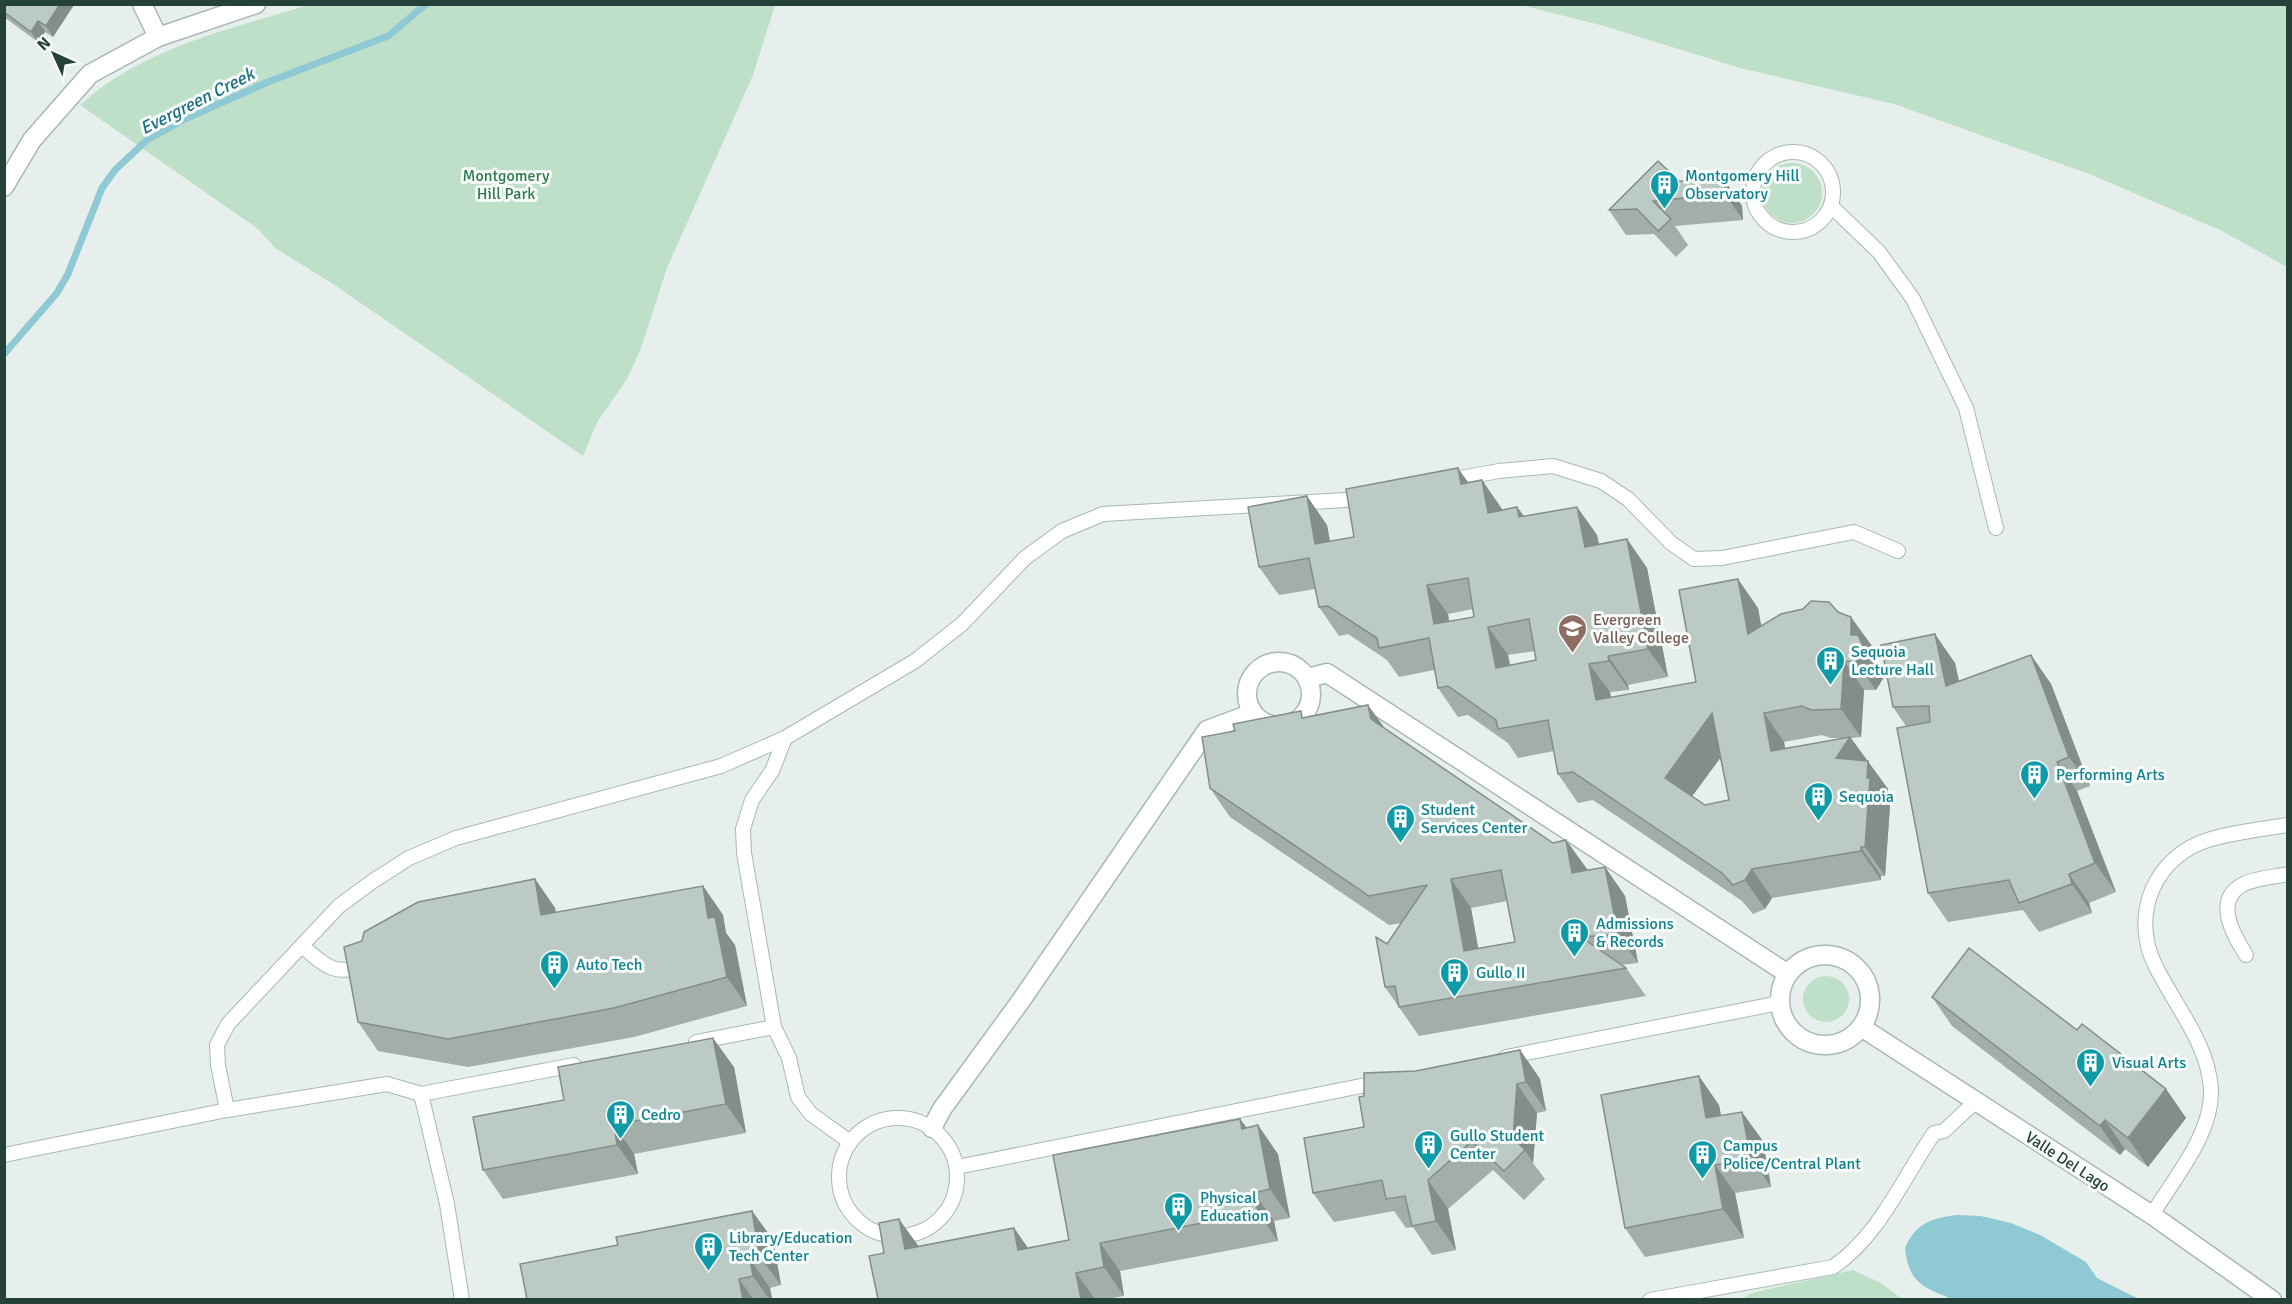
<svg xmlns="http://www.w3.org/2000/svg" width="2292" height="1304" viewBox="0 0 2292 1304" font-family="Signika,sans-serif">
<rect width="100%" height="100%" fill="#e6efeb"/>
<g fill="#bfe0c8">
<path d="M 308,5 L 775,5 L 753,75 L 667,268 L 640,351 L 627,379 L 596,424 L 583,456 L 333,284 L 275,248 L 258,229 L 80,105 C 144,47 228,30 308,5 Z"/>
<path d="M 1521,5 L 2287,5 L 2287,267 L 2222,231 L 2092,175 L 1894,104 L 1740,68 L 1604,26 Z"/>
<circle cx="1792" cy="193" r="30"/>
<circle cx="1826" cy="999" r="23"/>
<path d="M 1853,1270 L 1881,1283 L 1902,1299 L 1742,1299 L 1752,1293 Z"/>
</g>
<path fill="#8ec9d4" d="M 1957,1215 L 1981,1216 L 2011,1223 L 2040,1235 L 2086,1262 L 2097,1278 L 2139,1299 L 1952,1300 C 1947,1296 1941,1295 1935,1292 C 1914,1283 1907,1270 1905,1248 C 1916,1223 1932,1218 1957,1215 Z"/>
<g fill="none" stroke-linecap="round" stroke-linejoin="round">
<path stroke="#8ec9d4" stroke-width="7" d="M 4,354 L 57,293 L 68,274 L 102,188 L 115,170 L 147,140 L 185,119 L 268,82 L 388,36 L 426,4"/>
<defs>
<g id="service">
<circle cx="1793" cy="192" r="40"/>
<path d="M 1831,206 L 1879,252 L 1913,299 L 1966,408 L 1996,528"/>
<path d="M 1449,480 L 1499,471 L 1553,466 L 1601,481 L 1628,499 L 1671,543 L 1694,559 L 1722,558 L 1854,532 L 1898,551"/>
<path d="M 785,738 L 772,771 L 752,800 L 743,829 L 744,853 L 774,1027 L 789,1058 L 798,1097 L 811,1114 L 850,1142"/>
<path d="M 302,946 C 326,966 333,976 365,966"/>
<path d="M 2246,955 C 2234,936 2213,901 2242,885 C 2254,878 2274,877 2288,874"/>
<path d="M 696,1042 L 774,1027"/>
<path d="M 1506,1057 L 1779,1003"/>
<path d="M 421,1094 L 447,1204 L 462,1300"/>
<path d="M 227,1110 L 218,1065 L 217,1045 L 228,1024 L 339,906 L 373,881 L 409,858 L 456,838 L 721,766 L 785,738 L 915,661 L 962,624 L 1025,558 L 1062,531 L 1103,514 L 1346,500 L 1366,496"/>
<circle cx="898" cy="1177" r="59"/>
<path d="M 4,1155 L 227,1110 L 387,1084 L 421,1094 L 574,1065"/>
<path d="M 957,1167 L 1381,1082"/>
<path d="M 2152,1215 C 2174,1178 2213,1134 2211,1089 C 2208,1043 2175,1006 2155,965 C 2130,914 2155,855 2211,839 C 2236,832 2262,829 2288,825"/>
<path d="M 1650,1300 L 1833,1267 C 1879,1236 1903,1178 1934,1133 L 1944,1131 L 1975,1102"/>
</g>
<g id="pedestrian">
<circle cx="1279" cy="694" r="32"/>
<path d="M 1308,678 L 1327,673 L 1788,974"/>
<path d="M 932,1128 L 942,1109 L 1020,1002 L 1207,730 L 1253,713"/>
</g>
<g id="minor">
<path d="M 142,4 L 158,37"/>
<path d="M 4,187 L 32,140 L 90,74 L 158,37 L 256,4"/>
<circle cx="1825" cy="1000" r="45"/>
<path d="M 1861,1027 L 2152,1215 L 2272,1300"/>
</g>
</defs>
<use href="#service" stroke="#a8b8b2" stroke-width="16"/>
<use href="#pedestrian" stroke="#a8b8b2" stroke-width="21"/>
<use href="#minor" stroke="#a8b8b2" stroke-width="21"/>
<use href="#service" stroke="#fff" stroke-width="14"/>
<use href="#pedestrian" stroke="#fff" stroke-width="18"/>
<use href="#minor" stroke="#fff" stroke-width="18"/>
</g>
<g fill="#a1aea9" fill-rule="evenodd">
<path d="M 4,4 L 74,4 L 53,37 L 45,32 L 38,42 L 4,17 Z"/>
<path d="M 1679,181 L 1725,181 L 1742,206 L 1743,220 L 1675,226 L 1688,245 L 1676,257 L 1654,234 L 1626,235 L 1609,210 Z"/>
<path d="M 1482,480 L 1502,510 L 1517,507 L 1524,516 L 1577,507 L 1597,535 L 1599,544 L 1627,539 L 1647,568 L 1668,677 L 1628,685 L 1629,690 L 1610,692 L 1611,698 L 1696,682 L 1758,608 L 1761,626 L 1838,612 L 1872,646 L 1871,654 L 1878,664 L 1884,677 L 1876,690 L 1864,690 L 1861,737 L 1851,738 L 1888,789 L 1887,802 L 1890,806 L 1885,876 L 1881,876 L 1881,880 L 1772,898 L 1765,909 L 1753,914 L 1742,901 L 1593,800 L 1578,803 L 1558,774 L 1554,751 L 1518,758 L 1508,743 L 1468,715 L 1458,717 L 1438,688 L 1434,670 L 1399,677 L 1387,660 L 1348,634 L 1339,636 L 1319,607 L 1315,589 L 1279,595 L 1259,567 L 1327,525 L 1330,541 L 1354,537 L 1469,483 ZM 1473,609 L 1474,617 L 1449,622 L 1448,614 ZM 1535,651 L 1536,660 L 1510,665 L 1508,655 ZM 1822,735 L 1831,738 L 1844,738 L 1785,749 L 1784,742 ZM 1720,758 L 1729,800 L 1705,805 L 1692,796 Z"/>
<path d="M 2031,655 L 2051,684 L 2090,786 L 2077,791 L 2116,892 L 2089,903 L 2092,913 L 2039,932 L 2023,910 L 1948,922 L 1928,893 L 1906,726 L 1893,707 L 1955,663 L 1959,681 Z"/>
<path d="M 1305,717 L 1385,729 L 1587,869 L 1587,870 L 1605,867 L 1625,896 L 1638,963 L 1621,965 L 1626,968 L 1646,996 L 1419,1036 L 1385,987 L 1387,944 L 1402,923 L 1389,925 L 1230,817 L 1210,788 ZM 1507,901 L 1515,942 L 1478,948 L 1471,908 Z"/>
<path d="M 535,879 L 555,908 L 556,913 L 703,886 L 723,915 L 726,933 L 735,945 L 747,1006 L 634,1037 L 468,1067 L 378,1051 L 358,1022 Z"/>
<path d="M 1932,997 L 2077,1030 L 2166,1089 L 2186,1118 L 2148,1167 L 2125,1149 L 2120,1155 L 1952,1026 Z"/>
<path d="M 1520,1050 L 1540,1079 L 1546,1111 L 1537,1113 L 1533,1163 L 1545,1179 L 1524,1200 L 1493,1170 L 1448,1209 L 1456,1250 L 1432,1255 L 1413,1227 L 1406,1228 L 1394,1211 L 1334,1222 L 1313,1193 L 1364,1127 L 1364,1096 L 1416,1071 Z"/>
<path d="M 734,1067 L 746,1133 L 634,1154 L 638,1174 L 503,1199 L 483,1170 L 564,1100 Z"/>
<path d="M 1719,1105 L 1721,1116 L 1763,1141 L 1771,1187 L 1735,1193 L 1744,1238 L 1645,1257 L 1625,1228 Z"/>
<path d="M 1240,1119 L 1247,1128 L 1278,1154 L 1290,1218 L 1274,1221 L 1278,1241 L 1120,1271 L 1124,1296 L 1107,1299 L 878,1299 L 884,1253 L 1014,1228 L 1028,1248 L 1069,1240 Z"/>
<path d="M 752,1211 L 773,1240 L 781,1285 L 770,1288 L 772,1299 L 527,1299 L 618,1245 Z"/>
</g>
<g fill="#838d89">
<path d="M 60,4 L 74,5 L 53,37 L 46,26 Z"/>
<path d="M 38,21 L 45,32 L 38,42 L 31,32 Z"/>
<path d="M 1725,181 L 1742,206 L 1743,220 L 1725,194 Z"/>
<path d="M 1458,468 L 1478,496 L 1461,484 Z"/>
<path d="M 1482,480 L 1502,509 L 1508,542 L 1488,513 Z"/>
<path d="M 1307,496 L 1327,525 L 1335,572 L 1315,544 Z"/>
<path d="M 1517,507 L 1538,536 L 1519,517 Z"/>
<path d="M 1577,507 L 1597,535 L 1605,576 L 1585,547 Z"/>
<path d="M 1627,539 L 1647,568 L 1668,677 L 1648,649 Z"/>
<path d="M 1738,579 L 1758,608 L 1768,663 L 1748,634 Z"/>
<path d="M 1427,585 L 1448,614 L 1454,653 L 1434,624 Z"/>
<path d="M 1851,617 L 1872,646 L 1871,654 L 1878,664 L 1884,677 L 1876,690 L 1856,662 L 1851,635 Z"/>
<path d="M 1488,627 L 1508,655 L 1516,697 L 1496,668 Z"/>
<path d="M 1935,634 L 1955,663 L 1966,715 L 1946,686 Z"/>
<path d="M 2031,655 L 2051,684 L 2090,786 L 2069,757 Z"/>
<path d="M 1608,656 L 1628,685 L 1629,690 L 1609,661 Z"/>
<path d="M 1844,661 L 1864,690 L 1861,737 L 1841,709 Z"/>
<path d="M 1589,664 L 1610,692 L 1616,729 L 1596,700 Z"/>
<path d="M 1368,705 L 1389,734 L 1371,719 Z"/>
<path d="M 1712,713 L 1732,742 L 1685,806 L 1665,778 Z"/>
<path d="M 1764,713 L 1784,742 L 1791,780 L 1771,751 Z"/>
<path d="M 1850,737 L 1888,789 L 1887,802 L 1890,806 L 1885,876 L 1865,847 L 1836,758 Z"/>
<path d="M 2057,762 L 2077,791 L 2116,892 L 2095,863 Z"/>
<path d="M 1566,840 L 1587,869 L 1593,902 L 1572,873 Z"/>
<path d="M 1861,847 L 1881,876 L 1881,880 L 1861,851 Z"/>
<path d="M 1605,867 L 1625,896 L 1638,963 L 1618,934 Z"/>
<path d="M 1752,869 L 1772,898 L 1765,909 L 1745,880 Z"/>
<path d="M 2069,874 L 2089,903 L 2092,913 L 2072,884 Z"/>
<path d="M 535,879 L 555,908 L 561,944 L 541,915 Z"/>
<path d="M 1451,879 L 1471,908 L 1484,980 L 1464,951 Z"/>
<path d="M 703,886 L 723,915 L 726,933 L 735,945 L 747,1006 L 727,977 L 708,918 Z"/>
<path d="M 713,1038 L 734,1067 L 746,1133 L 726,1104 Z"/>
<path d="M 1520,1050 L 1540,1079 L 1546,1111 L 1526,1082 Z"/>
<path d="M 1699,1076 L 1719,1105 L 1727,1147 L 1706,1118 Z"/>
<path d="M 1517,1084 L 1537,1113 L 1533,1163 L 1525,1150 L 1513,1138 Z"/>
<path d="M 2166,1089 L 2186,1118 L 2148,1167 L 2128,1138 Z"/>
<path d="M 1742,1112 L 1763,1141 L 1771,1187 L 1751,1158 Z"/>
<path d="M 1240,1119 L 1261,1148 L 1242,1129 Z"/>
<path d="M 2105,1120 L 2125,1149 L 2120,1155 L 2100,1126 Z"/>
<path d="M 614,1125 L 634,1154 L 638,1174 L 617,1145 Z"/>
<path d="M 1258,1125 L 1278,1154 L 1290,1218 L 1270,1189 Z"/>
<path d="M 1715,1165 L 1735,1193 L 1744,1238 L 1723,1209 Z"/>
<path d="M 1428,1180 L 1448,1209 L 1456,1250 L 1436,1221 Z"/>
<path d="M 1254,1193 L 1274,1221 L 1278,1241 L 1258,1212 Z"/>
<path d="M 752,1211 L 773,1240 L 781,1285 L 760,1257 Z"/>
<path d="M 899,1219 L 920,1248 L 905,1249 Z"/>
<path d="M 1014,1228 L 1034,1257 L 1018,1250 Z"/>
<path d="M 1100,1243 L 1120,1271 L 1124,1296 L 1104,1267 Z"/>
<path d="M 750,1259 L 770,1288 L 772,1299 L 769,1299 L 753,1276 Z"/>
<path d="M 1076,1273 L 1095,1299 L 1081,1299 Z"/>
<path d="M 739,1279 L 753,1299 L 743,1299 Z"/>
</g>
<g fill="#bbcac4" stroke="#838d89" stroke-width="1.5" fill-rule="evenodd">
<path d="M 4,4 L 60,4 L 46,26 L 38,21 L 31,32 L 4,12 Z"/>
<path d="M 1658,161 L 1679,181 L 1725,181 L 1725,194 L 1653,201 L 1671,219 L 1658,231 L 1637,209 L 1609,210 Z"/>
<path d="M 1458,468 L 1461,484 L 1482,480 L 1488,513 L 1517,507 L 1519,517 L 1577,507 L 1585,547 L 1627,539 L 1648,649 L 1608,656 L 1609,661 L 1589,664 L 1596,700 L 1696,682 L 1679,590 L 1738,579 L 1748,634 L 1781,614 L 1803,609 L 1811,601 L 1829,602 L 1838,612 L 1851,617 L 1851,635 L 1858,635 L 1864,649 L 1856,662 L 1844,661 L 1841,709 L 1811,710 L 1802,706 L 1764,713 L 1771,751 L 1850,737 L 1836,758 L 1868,761 L 1867,778 L 1870,778 L 1865,847 L 1861,847 L 1861,851 L 1752,869 L 1745,880 L 1733,885 L 1722,873 L 1573,772 L 1558,774 L 1548,720 L 1498,729 L 1496,720 L 1448,686 L 1438,688 L 1429,638 L 1379,648 L 1377,638 L 1328,606 L 1319,607 L 1309,558 L 1259,567 L 1248,507 L 1307,496 L 1315,544 L 1354,537 L 1346,489 ZM 1468,578 L 1474,617 L 1434,624 L 1427,585 ZM 1529,619 L 1536,660 L 1496,668 L 1488,627 ZM 1712,713 L 1729,800 L 1705,805 L 1665,778 Z"/>
<path d="M 1935,634 L 1946,686 L 2031,655 L 2069,757 L 2057,762 L 2095,863 L 2069,874 L 2072,884 L 2019,903 L 2009,880 L 1928,893 L 1897,728 L 1930,722 L 1929,706 L 1893,707 L 1881,645 Z"/>
<path d="M 1368,705 L 1371,719 L 1553,843 L 1566,840 L 1572,873 L 1605,867 L 1618,934 L 1581,937 L 1626,968 L 1399,1007 L 1395,986 L 1385,987 L 1376,937 L 1387,944 L 1427,885 L 1369,896 L 1210,788 L 1202,737 L 1235,731 L 1233,724 L 1301,711 L 1302,718 ZM 1501,870 L 1515,942 L 1464,951 L 1451,879 Z"/>
<path d="M 535,879 L 541,915 L 703,886 L 708,918 L 715,917 L 727,977 L 614,1008 L 448,1039 L 358,1022 L 344,947 L 362,941 L 364,932 L 418,902 Z"/>
<path d="M 1969,948 L 2077,1030 L 2082,1024 L 2166,1089 L 2128,1138 L 2105,1120 L 2100,1126 L 1932,997 Z"/>
<path d="M 713,1038 L 726,1104 L 614,1125 L 617,1145 L 483,1170 L 473,1117 L 564,1100 L 558,1067 Z"/>
<path d="M 1520,1050 L 1526,1082 L 1517,1084 L 1513,1138 L 1525,1150 L 1504,1171 L 1472,1141 L 1428,1180 L 1436,1221 L 1412,1226 L 1405,1196 L 1386,1199 L 1382,1180 L 1313,1193 L 1304,1138 L 1364,1127 L 1359,1097 L 1364,1096 L 1364,1073 L 1416,1071 Z"/>
<path d="M 1699,1076 L 1706,1118 L 1742,1112 L 1751,1158 L 1715,1165 L 1723,1209 L 1625,1228 L 1601,1095 Z"/>
<path d="M 1240,1119 L 1242,1129 L 1258,1125 L 1270,1189 L 1254,1193 L 1258,1212 L 1100,1243 L 1104,1267 L 1076,1273 L 1081,1299 L 878,1299 L 869,1256 L 884,1253 L 879,1223 L 899,1219 L 905,1249 L 1014,1228 L 1018,1250 L 1069,1240 L 1053,1155 Z"/>
<path d="M 752,1211 L 760,1257 L 750,1259 L 753,1276 L 739,1279 L 743,1299 L 527,1299 L 520,1264 L 618,1245 L 616,1237 Z"/>
</g>
<defs>
<symbol id="building-pin" viewBox="-11 -11 22 30"><path d="M0 17L-7.5 6A9.5 9.5 0 1 1 7.5 6Z" fill="#0f9aa8" stroke="#f7fbf9"/><path d="M-4-6H4V6H1V3H-1V6H-4ZM-2.5-4.3h1.7v1.8h-1.7ZM.8-4.3h1.7v1.8H.8ZM-2.5-1h1.7V.8h-1.7ZM.8-1h1.7V.8H.8Z" fill="#fff"/></symbol>
<symbol id="university-pin" viewBox="-11 -11 22 30"><path d="M0 17L-7.5 6A9.5 9.5 0 1 1 7.5 6Z" fill="#8d6e63" stroke="#f7fbf9"/><path d="M0-5L7-2L0 1L-7-2ZM-4 1L0 2.5L4 1V4Q0 6-4 4Z" fill="#fff"/></symbol>
</defs>
<g fill-rule="evenodd">
<use href="#building-pin" x="1648" y="168" width="33" height="45"/>
<use href="#university-pin" x="1556" y="612" width="33" height="45"/>
<use href="#building-pin" x="1814" y="644" width="33" height="45"/>
<use href="#building-pin" x="2018" y="758" width="33" height="45"/>
<use href="#building-pin" x="1802" y="780" width="33" height="45"/>
<use href="#building-pin" x="1384" y="802" width="33" height="45"/>
<use href="#building-pin" x="1558" y="916" width="33" height="45"/>
<use href="#building-pin" x="538" y="948" width="33" height="45"/>
<use href="#building-pin" x="1438" y="956" width="33" height="45"/>
<use href="#building-pin" x="2074" y="1046" width="33" height="45"/>
<use href="#building-pin" x="604" y="1098" width="33" height="45"/>
<use href="#building-pin" x="1412" y="1128" width="33" height="45"/>
<use href="#building-pin" x="1686" y="1138" width="33" height="45"/>
<use href="#building-pin" x="1162" y="1190" width="33" height="45"/>
<use href="#building-pin" x="692" y="1230" width="33" height="45"/>
</g>
<g text-anchor="middle" stroke-width="6" stroke-linejoin="round" paint-order="stroke">
<g font-size="16" fill="#2d7a4b" stroke="#f7fbf9">
<text x="506" y="181">Montgomery<tspan x="506" dy="18">Hill Park</tspan></text>
</g>
<g font-size="16" fill="#0d838f" stroke="#f7fbf9" text-anchor="start">
<text x="1685" y="181">Montgomery Hill<tspan x="1685" dy="18">Observatory</tspan></text>
<text x="1851" y="657">Sequoia<tspan x="1851" dy="18">Lecture Hall</tspan></text>
<text x="2056" y="780">Performing Arts</text>
<text x="1839" y="802">Sequoia</text>
<text x="1421" y="815">Student<tspan x="1421" dy="18">Services Center</tspan></text>
<text x="1596" y="929">Admissions<tspan x="1596" dy="18">&amp; Records</tspan></text>
<text x="576" y="970">Auto Tech</text>
<text x="1476" y="978">Gullo II</text>
<text x="2112" y="1068">Visual Arts</text>
<text x="641" y="1120">Cedro</text>
<text x="1450" y="1141">Gullo Student<tspan x="1450" dy="18">Center</tspan></text>
<text x="1723" y="1151">Campus<tspan x="1723" dy="18">Police/Central Plant</tspan></text>
<text x="1200" y="1203">Physical<tspan x="1200" dy="18">Education</tspan></text>
<text x="729" y="1243">Library/Education<tspan x="729" dy="18">Tech Center</tspan></text>
</g>
<g font-size="16" fill="#785e54" stroke="#f7fbf9" text-anchor="start">
<text x="1593" y="625">Evergreen<tspan x="1593" dy="18">Valley College</tspan></text>
</g>
<g font-size="16" fill="#24423a" stroke="#f7fbf9">
<text transform="translate(2068 1161) rotate(33)" y="6">Valle Del Lago</text>
</g>
<g font-size="18" font-style="italic" fill="#1c6f80" stroke="#f7fbf9">
<text transform="translate(197 101) rotate(-27)" y="6">Evergreen Creek</text>
</g>
</g>
<rect width="2292" height="1304" fill="none" stroke="#24423a" stroke-width="12"/>
<g transform="translate(54 54) rotate(315)" stroke="#f7fbf9" stroke-width="4.5" paint-order="stroke">
<path d="M0-4.5L10 22L0 15L-10 22Z" fill="#24423a"/>
<text y="-9" font-size="16" font-weight="bold" text-anchor="middle" fill="#24423a">N</text>
</g>
</svg>
